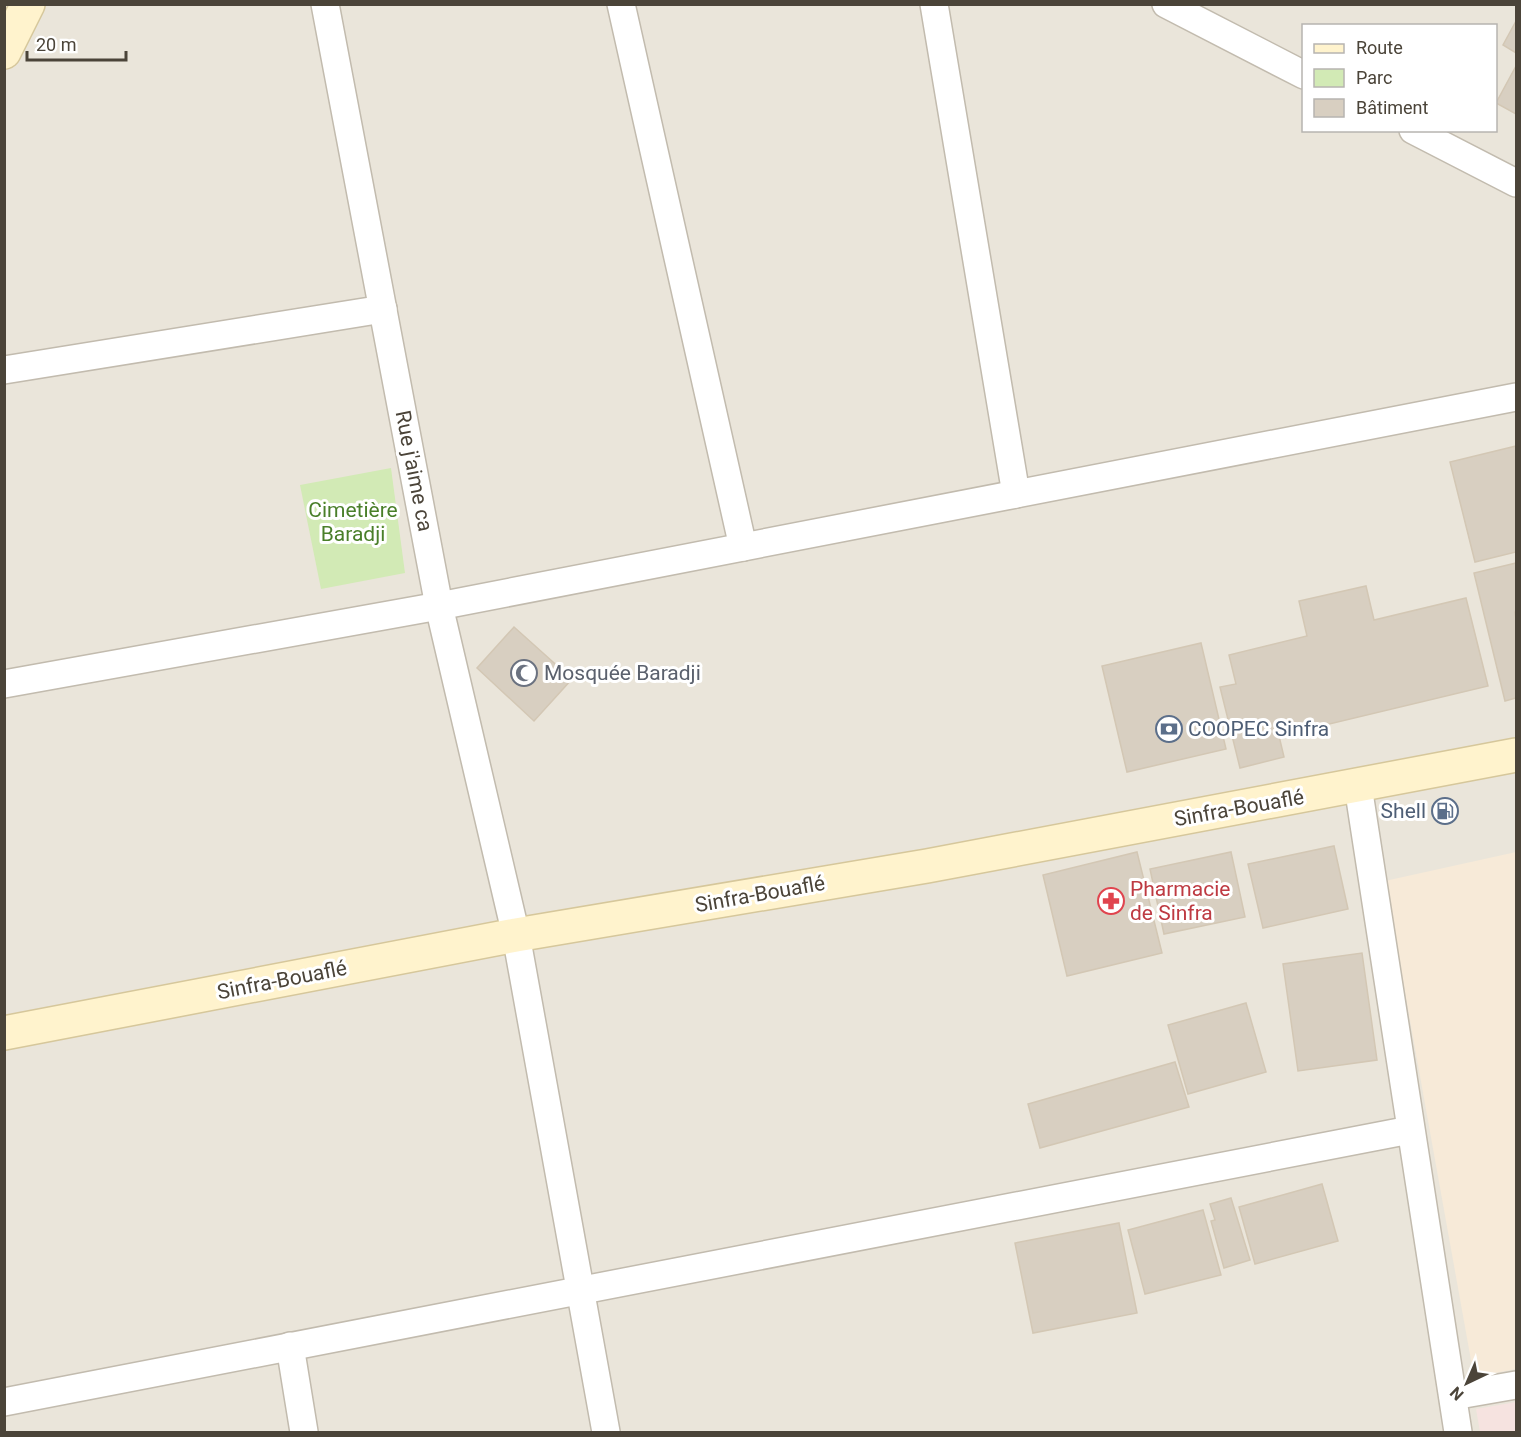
<svg xmlns="http://www.w3.org/2000/svg" width="1521" height="1437" viewBox="0 0 1521 1437" font-family="Roboto,sans-serif">
<rect width="100%" height="100%" fill="#f6f3ec"/>
<path fill="#eae5da" fill-rule="evenodd" d="M 5,5 L 1516,5 L 1516,1432 L 5,1432 ZM 1304,26 L 1496,26 L 1496,130 L 1304,130 Z"/>
<path fill="#f7ead8" d="M 1516,852 L 1516,1369 L 1474,1377 L 1385,881 Z"/>
<path fill="#f6e3e0" d="M 1516,1402 L 1516,1432 L 1480,1432 L 1476,1409 Z"/>
<path fill="#d2eab5" d="M 391,468 L 405,573 L 321,589 L 300,485 Z"/>
<g fill="#d8cfc1" stroke="#d3c7b4" stroke-width="1.5">
<path d="M 1516,21 L 1516,53 L 1503,45 Z"/>
<path d="M 1516,66 L 1516,114 L 1496,103 Z"/>
<path d="M 1516,446 L 1516,552 L 1475,562 L 1450,462 Z"/>
<path d="M 1516,563 L 1516,611 L 1515,612 L 1516,620 L 1516,698 L 1505,701 L 1474,573 Z"/>
<path d="M 1366,586 L 1374,620 L 1466,598 L 1488,686 L 1279,736 L 1284,757 L 1240,768 L 1220,687 L 1236,684 L 1229,655 L 1307,636 L 1299,601 Z"/>
<path d="M 514,627 L 572,679 L 534,721 L 477,668 Z"/>
<path d="M 1201,643 L 1226,749 L 1127,772 L 1102,666 Z"/>
<path d="M 1334,846 L 1348,909 L 1263,928 L 1248,864 Z"/>
<path d="M 1137,852 L 1162,953 L 1067,976 L 1043,875 Z"/>
<path d="M 1231,852 L 1245,917 L 1164,934 L 1150,869 Z"/>
<path d="M 1362,953 L 1377,1060 L 1298,1071 L 1283,964 Z"/>
<path d="M 1246,1003 L 1266,1072 L 1188,1094 L 1168,1025 Z"/>
<path d="M 1175,1062 L 1189,1107 L 1040,1148 L 1028,1104 Z"/>
<path d="M 1322,1184 L 1338,1241 L 1255,1264 L 1239,1207 Z"/>
<path d="M 1231,1198 L 1250,1260 L 1224,1268 L 1211,1221 L 1215,1220 L 1210,1204 Z"/>
<path d="M 1203,1210 L 1221,1275 L 1145,1294 L 1128,1230 Z"/>
<path d="M 1119,1223 L 1137,1313 L 1033,1333 L 1015,1243 Z"/>
</g>
<g fill="none" stroke-linecap="round" stroke-linejoin="round">
<defs>
<g id="street">
<path d="M 325,4 L 439,606 L 516,935 L 606,1432"/>
<path d="M 621,4 L 743,547"/>
<path d="M 934,4 L 1016,494"/>
<path d="M 1166,4 L 1304,75"/>
<path d="M 1413,130 L 1516,183"/>
<path d="M 4,370 L 383,309"/>
<path d="M 4,684 L 439,606 L 1516,397"/>
<path d="M 1358,786 L 1458,1432"/>
<path d="M 290,1346 L 304,1432"/>
<path d="M 1453,1396 L 1516,1385"/>
<path d="M 4,1402 L 1410,1130"/>
</g>
<g id="secondary">
<path d="M 4,52 L 28,4"/>
<path d="M 4,1033 L 516,935 L 927,866 L 1516,755"/>
</g>
</defs>
<use href="#street" stroke="#c2bbae" stroke-width="30"/>
<use href="#secondary" stroke="#d6c79b" stroke-width="36"/>
<use href="#street" stroke="#fff" stroke-width="27"/>
<use href="#secondary" stroke="#fff3cd" stroke-width="33"/>
</g>
<defs>
<symbol id="mosque-ring" viewBox="-11 -11 22 22"><circle r="9.5" fill="#fff" stroke="#6b7280" stroke-width="1.5"/><path d="M3.5-4.9A6 6 0 1 0 3.5 4.9A5 5 0 1 1 3.5-4.9Z" fill="#6b7280"/></symbol>
<symbol id="bank-ring" viewBox="-11 -11 22 22"><circle r="9.5" fill="#fff" stroke="#5c6f8a" stroke-width="1.5"/><path d="M-6-4H6V4H-6ZM0-2.3a2.3 2.3 0 1 0 0 4.6a2.3 2.3 0 1 0 0-4.6Z" fill="#5c6f8a"/></symbol>
<symbol id="fuel-ring" viewBox="-11 -11 22 22"><circle r="9.5" fill="#fff" stroke="#5c6f8a" stroke-width="1.5"/><path d="M-5.5-6h7V0h2V4h1.3V-2.5L3-4.5l.8-.8L6-3V5H2.5V1h-1V6h-7ZM-4.2-4.7v3.2H.2V-4.7Z" fill="#5c6f8a"/></symbol>
<symbol id="pharmacy-ring" viewBox="-11 -11 22 22"><circle r="9.5" fill="#fff" stroke="#e0444e" stroke-width="1.5"/><path d="M-2-6h4v4h4v4h-4v4h-4v-4h-4v-4h4Z" fill="#e0444e"/></symbol>
</defs>
<g fill-rule="evenodd">
<use href="#mosque-ring" x="509" y="658" width="30" height="30"/>
<use href="#bank-ring" x="1154" y="714" width="30" height="30"/>
<use href="#fuel-ring" x="1430" y="796" width="30" height="30"/>
<use href="#pharmacy-ring" x="1096" y="886" width="30" height="30"/>
</g>
<g text-anchor="middle" stroke-width="6" stroke-linejoin="round" paint-order="stroke">
<g font-size="21" fill="#4b4439" stroke="#fff">
<text transform="translate(414 471) rotate(79)" y="7">Rue j'aime ca</text>
<text transform="translate(1239 808) rotate(-10)" y="7">Sinfra-Bouaflé</text>
<text transform="translate(760 894) rotate(-10)" y="7">Sinfra-Bouaflé</text>
<text transform="translate(282 980) rotate(-11)" y="7">Sinfra-Bouaflé</text>
</g>
<g font-size="21" fill="#4a7f2a" stroke="#fff">
<text x="353" y="517">Cimetière<tspan x="353" dy="24">Baradji</tspan></text>
</g>
<g font-size="21" fill="#5b616d" stroke="#fff" text-anchor="start">
<text x="544" y="680">Mosquée Baradji</text>
</g>
<g font-size="21" fill="#4e5e75" stroke="#fff" text-anchor="start">
<text x="1188" y="736">COOPEC Sinfra</text>
<text x="1426" y="818" text-anchor="end">Shell</text>
</g>
<g font-size="21" fill="#be3a42" stroke="#fff" text-anchor="start">
<text x="1130" y="896">Pharmacie<tspan x="1130" dy="24">de Sinfra</tspan></text>
</g>
</g>
<rect width="1521" height="1437" fill="none" stroke="#4b4439" stroke-width="12"/>
<rect x="1302" y="24" width="195" height="108" fill="#ffffff" stroke="#b7b4b0" stroke-width="1.5"/>
<rect x="1314" y="44" width="30" height="9" fill="#fff3cd" stroke="#b7b4b0" stroke-width="1.5"/>
<text x="1356" y="54" font-size="18" fill="#4b4439">Route</text>
<rect x="1314" y="69" width="30" height="18" fill="#d2eab5" stroke="#b7b4b0" stroke-width="1.5"/>
<text x="1356" y="84" font-size="18" fill="#4b4439">Parc</text>
<rect x="1314" y="99" width="30" height="18" fill="#d8cfc1" stroke="#b7b4b0" stroke-width="1.5"/>
<text x="1356" y="114" font-size="18" fill="#4b4439">Bâtiment</text>
<g transform="translate(1467 1383) rotate(224)" stroke="#ffffff" stroke-width="4.5" paint-order="stroke">
<path d="M0-4.5L10 22L0 15L-10 22Z" fill="#4b4439"/>
<text y="-9" font-size="16" font-weight="bold" text-anchor="middle" fill="#4b4439">N</text>
</g>
<path d="M27 51v9h99v-9" fill="none" stroke="#4b4439" stroke-width="3"/>
<text x="36" y="51" font-size="18" fill="#4b4439" stroke="#ffffff" stroke-width="4.5" paint-order="stroke">20 m</text>
</svg>
